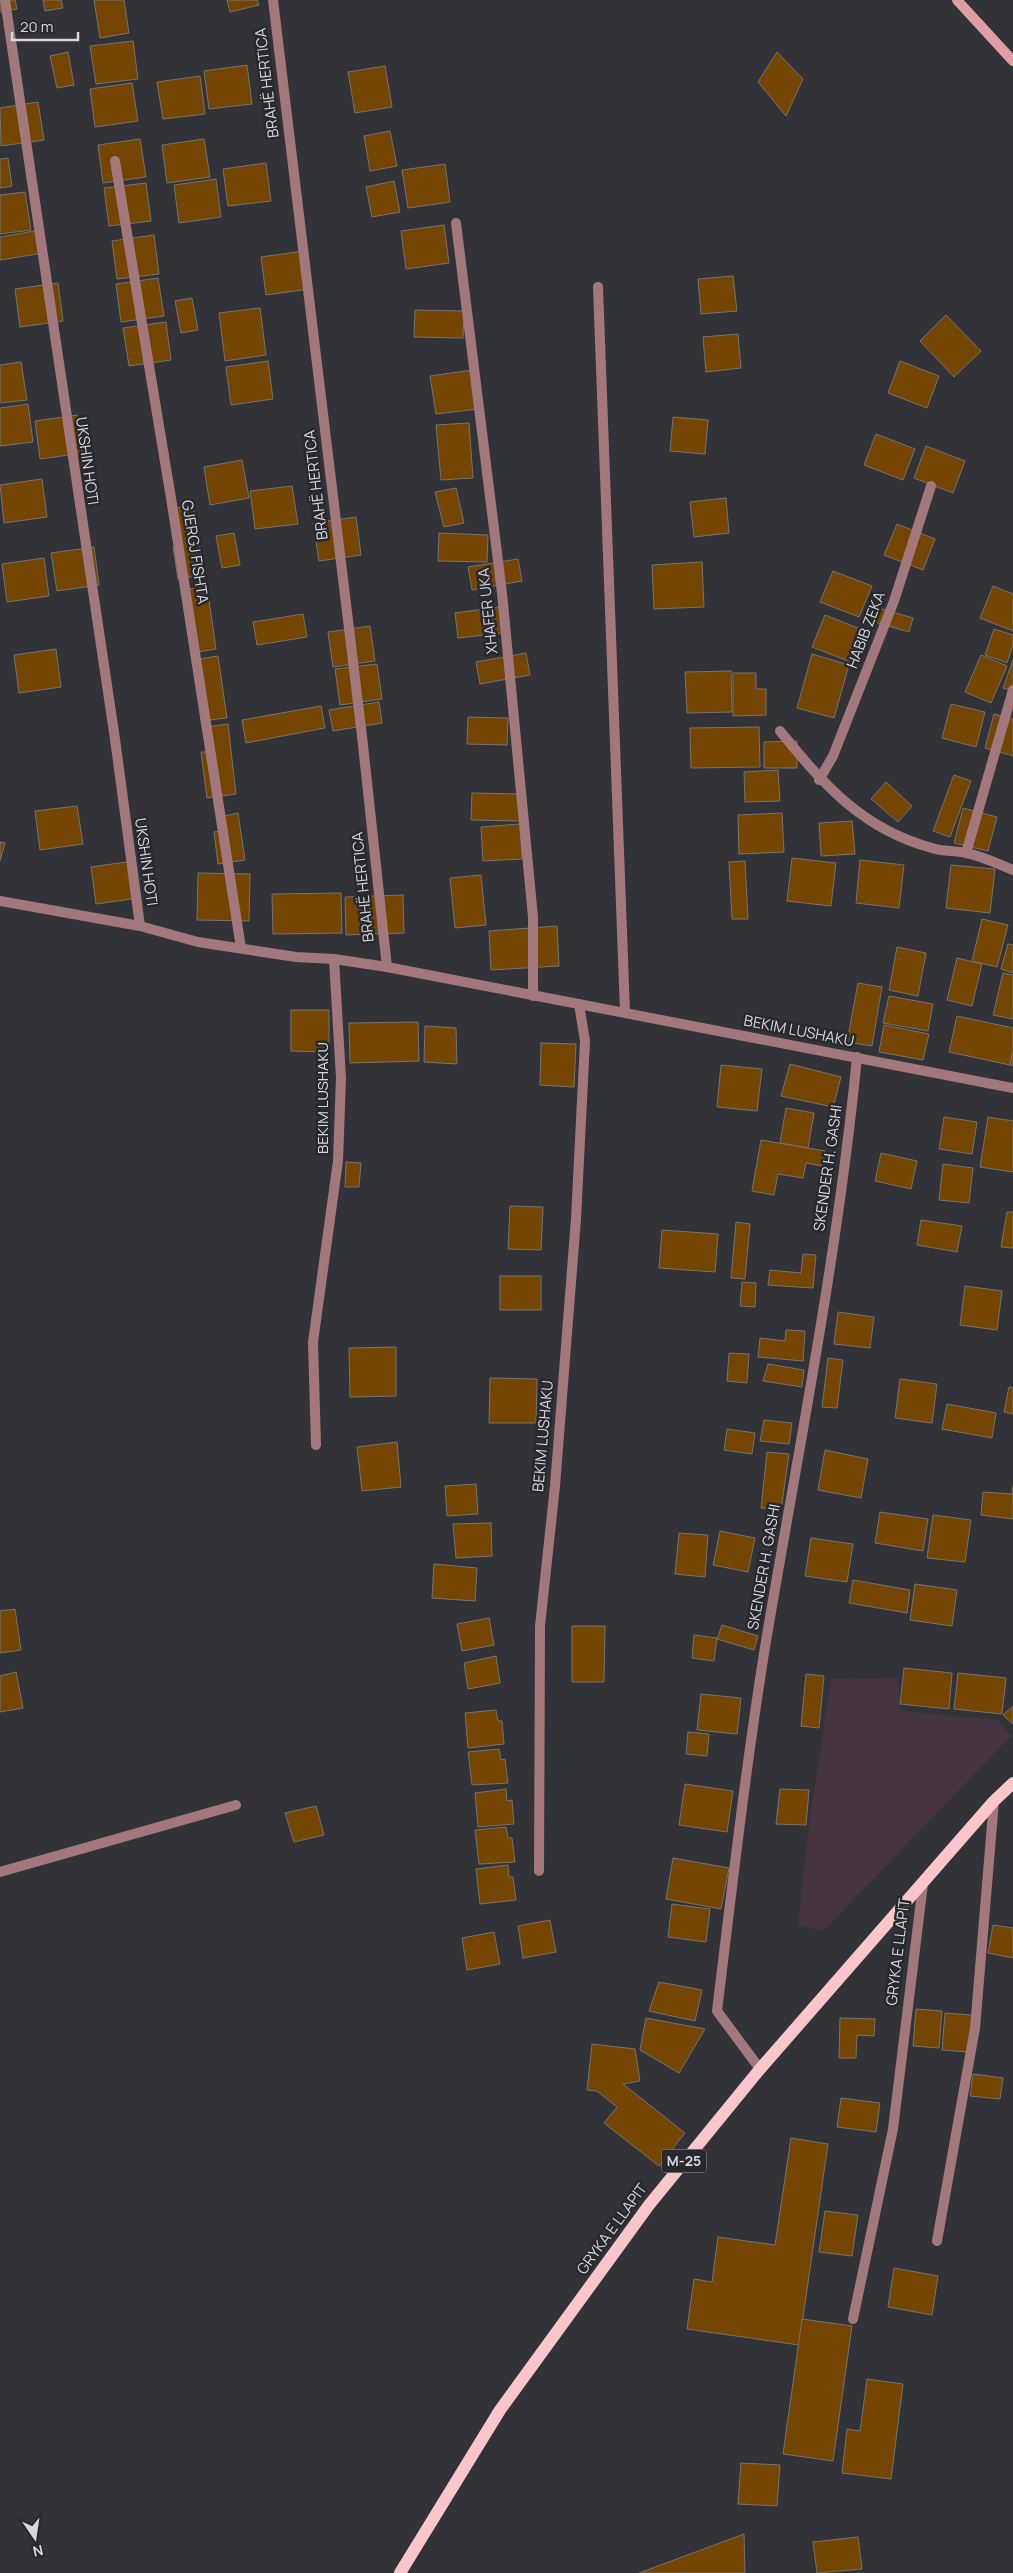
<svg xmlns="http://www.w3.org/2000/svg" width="1013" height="2573" viewBox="0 0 1013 2573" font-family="Manrope,sans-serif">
<rect width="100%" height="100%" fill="#323339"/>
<path fill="#463541" d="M 898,1678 L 901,1711 L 998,1720 L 1011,1736 L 823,1931 L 798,1925 L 807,1841 L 831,1679 Z"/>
<g fill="#744500" stroke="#77726d">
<path d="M 0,0 L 15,0 L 17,9 L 0,12 Z"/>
<path d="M 43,0 L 61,0 L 63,8 L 45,11 Z"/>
<path d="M 94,0 L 124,0 L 129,33 L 100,38 Z"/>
<path d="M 227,0 L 257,0 L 259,5 L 230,12 Z"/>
<path d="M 133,41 L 138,79 L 96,84 L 90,46 Z"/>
<path d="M 68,52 L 74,85 L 57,88 L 50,56 Z"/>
<path d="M 777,52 L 803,79 L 786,116 L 758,82 Z"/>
<path d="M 247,65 L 252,104 L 209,109 L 204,71 Z"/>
<path d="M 385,66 L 392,107 L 355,113 L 348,72 Z"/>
<path d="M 200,76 L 205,114 L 163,119 L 157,82 Z"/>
<path d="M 132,83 L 138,121 L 95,127 L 90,89 Z"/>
<path d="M 38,102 L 44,140 L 1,146 L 0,108 Z"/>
<path d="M 390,131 L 397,166 L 370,171 L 364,136 Z"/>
<path d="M 140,139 L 146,177 L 103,183 L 98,145 Z"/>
<path d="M 204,139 L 210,177 L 167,183 L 162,145 Z"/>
<path d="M 8,158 L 12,186 L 0,188 L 0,159 Z"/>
<path d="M 266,163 L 271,201 L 228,206 L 223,169 Z"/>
<path d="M 445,164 L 450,202 L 408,208 L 402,170 Z"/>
<path d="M 216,179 L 221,217 L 179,223 L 174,185 Z"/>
<path d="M 394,181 L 400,212 L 372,217 L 366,187 Z"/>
<path d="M 146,183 L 151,221 L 109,226 L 104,188 Z"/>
<path d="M 25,192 L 31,230 L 0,234 L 0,195 Z"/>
<path d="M 444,225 L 449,263 L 406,269 L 401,231 Z"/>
<path d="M 40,230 L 44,253 L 0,260 L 0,237 Z"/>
<path d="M 154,235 L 159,274 L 117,279 L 112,241 Z"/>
<path d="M 304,251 L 309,289 L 266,295 L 261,257 Z"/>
<path d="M 733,276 L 737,311 L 701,314 L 698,279 Z"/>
<path d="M 158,278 L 164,316 L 121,322 L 116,284 Z"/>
<path d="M 58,283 L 63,321 L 20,327 L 15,289 Z"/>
<path d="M 192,298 L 198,330 L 181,333 L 175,301 Z"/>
<path d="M 260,308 L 266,355 L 225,361 L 219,313 Z"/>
<path d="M 415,310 L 464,311 L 463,338 L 414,337 Z"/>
<path d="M 946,315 L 981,351 L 954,377 L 920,341 Z"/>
<path d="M 166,322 L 171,360 L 129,366 L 123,328 Z"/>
<path d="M 738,334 L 741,368 L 706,372 L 703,337 Z"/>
<path d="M 268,361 L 273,399 L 231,405 L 226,367 Z"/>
<path d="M 900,361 L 939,376 L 927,408 L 888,393 Z"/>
<path d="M 21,362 L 27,400 L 0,403 L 0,365 Z"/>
<path d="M 473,370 L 478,409 L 436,414 L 430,376 Z"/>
<path d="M 28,404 L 33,442 L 0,446 L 0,408 Z"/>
<path d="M 77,415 L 83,453 L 40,459 L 35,421 Z"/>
<path d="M 673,417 L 708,420 L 705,454 L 670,451 Z"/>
<path d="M 469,423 L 473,478 L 441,480 L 436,425 Z"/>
<path d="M 876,434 L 915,449 L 903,480 L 864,465 Z"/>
<path d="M 926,446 L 965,461 L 953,493 L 914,478 Z"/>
<path d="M 242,460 L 249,498 L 210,505 L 204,467 Z"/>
<path d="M 42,479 L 47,517 L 4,523 L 0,485 Z"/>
<path d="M 292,486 L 298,524 L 255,529 L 250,491 Z"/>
<path d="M 456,488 L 464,523 L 444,527 L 435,492 Z"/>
<path d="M 726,498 L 729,533 L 694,537 L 690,502 Z"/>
<path d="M 193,505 L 204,575 L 178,579 L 173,547 L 181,545 L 175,508 Z"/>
<path d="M 356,517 L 361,555 L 319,561 L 313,523 Z"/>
<path d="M 897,524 L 935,539 L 923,570 L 884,555 Z"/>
<path d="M 234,533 L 240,565 L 222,568 L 216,536 Z"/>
<path d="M 439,533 L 488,535 L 487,562 L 438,561 Z"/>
<path d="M 94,547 L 99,585 L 57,591 L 51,553 Z"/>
<path d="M 44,558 L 49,596 L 7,602 L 2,564 Z"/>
<path d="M 518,559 L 522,581 L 472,590 L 468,567 Z"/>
<path d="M 702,562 L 704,607 L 654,609 L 652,565 Z"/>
<path d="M 833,571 L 872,586 L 859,617 L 820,602 Z"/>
<path d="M 207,586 L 216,649 L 191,653 L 188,589 Z"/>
<path d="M 993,586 L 1013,594 L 1013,631 L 980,618 Z"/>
<path d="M 499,607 L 502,633 L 458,638 L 455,613 Z"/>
<path d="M 876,607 L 913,618 L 909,632 L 871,621 Z"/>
<path d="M 303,614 L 307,637 L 257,645 L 253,622 Z"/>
<path d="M 825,615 L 863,630 L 851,662 L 812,647 Z"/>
<path d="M 370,626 L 375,661 L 333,667 L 328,632 Z"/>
<path d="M 994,629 L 1013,635 L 1013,645 L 1007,663 L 985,655 Z"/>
<path d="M 56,649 L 61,687 L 19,693 L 14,655 Z"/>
<path d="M 526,653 L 530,675 L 480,684 L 476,662 Z"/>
<path d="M 812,654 L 849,665 L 834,718 L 797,708 Z"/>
<path d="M 981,655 L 1007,666 L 991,703 L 965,692 Z"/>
<path d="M 218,656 L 227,718 L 201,721 L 199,659 Z"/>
<path d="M 1013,660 L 1013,691 L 1003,688 Z"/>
<path d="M 377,664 L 382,699 L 340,705 L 335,669 Z"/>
<path d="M 731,671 L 732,712 L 687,713 L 685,672 Z"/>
<path d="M 733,673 L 756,673 L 756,689 L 766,689 L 766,715 L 733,716 Z"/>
<path d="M 379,702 L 382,723 L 333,731 L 329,710 Z"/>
<path d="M 951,704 L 985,712 L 976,747 L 942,738 Z"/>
<path d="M 321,706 L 325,728 L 246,743 L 242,720 Z"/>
<path d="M 994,714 L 1013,719 L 1013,756 L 985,748 Z"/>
<path d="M 468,717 L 508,718 L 507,745 L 467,744 Z"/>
<path d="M 228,724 L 236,794 L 207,798 L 201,752 L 209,752 L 206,727 Z"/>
<path d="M 759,727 L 760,767 L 691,768 L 690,728 Z"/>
<path d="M 797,741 L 797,768 L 764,768 L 764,742 Z"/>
<path d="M 778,770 L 780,801 L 745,802 L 744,772 Z"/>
<path d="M 954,775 L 971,781 L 950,837 L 933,831 Z"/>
<path d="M 886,782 L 912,806 L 898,822 L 871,799 Z"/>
<path d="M 472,793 L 520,794 L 519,821 L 471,820 Z"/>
<path d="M 77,806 L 83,844 L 40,850 L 35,811 Z"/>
<path d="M 963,808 L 997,817 L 988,851 L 954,843 Z"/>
<path d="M 238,813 L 245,860 L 218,864 L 214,832 L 226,830 L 224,816 Z"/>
<path d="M 782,813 L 784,852 L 739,854 L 738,815 Z"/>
<path d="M 852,821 L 855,854 L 821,856 L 819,823 Z"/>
<path d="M 520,824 L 522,859 L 483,861 L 481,827 Z"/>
<path d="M 0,842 L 5,843 L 0,861 Z"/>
<path d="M 792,858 L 836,863 L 831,906 L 787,901 Z"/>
<path d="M 860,860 L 904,865 L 899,908 L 856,903 Z"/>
<path d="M 133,861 L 138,898 L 96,904 L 91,867 Z"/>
<path d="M 745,861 L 748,919 L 732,919 L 729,862 Z"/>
<path d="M 951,865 L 995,869 L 990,913 L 946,908 Z"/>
<path d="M 198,873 L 250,874 L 249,921 L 197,920 Z"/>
<path d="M 481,875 L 486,925 L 455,928 L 450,878 Z"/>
<path d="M 341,893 L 342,933 L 273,934 L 272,894 Z"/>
<path d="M 403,895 L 404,933 L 346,935 L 345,897 Z"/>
<path d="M 982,919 L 1008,925 L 997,967 L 972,961 Z"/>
<path d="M 557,926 L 559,966 L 491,970 L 489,931 Z"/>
<path d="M 1008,944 L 1013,945 L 1013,973 L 1001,969 Z"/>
<path d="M 897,947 L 926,953 L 918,996 L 889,990 Z"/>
<path d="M 957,958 L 982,964 L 972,1006 L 947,1000 Z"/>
<path d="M 1003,973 L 1013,975 L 1013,1019 L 993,1015 Z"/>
<path d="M 858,983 L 882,987 L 872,1046 L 847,1042 Z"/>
<path d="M 889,996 L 933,1004 L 928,1031 L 883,1023 Z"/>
<path d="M 291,1010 L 329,1010 L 329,1052 L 291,1051 Z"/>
<path d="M 957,1016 L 1013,1028 L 1013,1051 L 1010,1065 L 949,1052 Z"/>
<path d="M 418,1022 L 419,1061 L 350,1063 L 349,1023 Z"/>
<path d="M 884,1025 L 929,1034 L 923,1060 L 879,1052 Z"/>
<path d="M 425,1026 L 456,1028 L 457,1064 L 424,1062 Z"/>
<path d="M 541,1043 L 576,1044 L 574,1087 L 540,1085 Z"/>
<path d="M 1013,1051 L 1013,1066 L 1010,1065 Z"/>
<path d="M 790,1064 L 841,1077 L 833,1107 L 781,1096 Z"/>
<path d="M 721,1065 L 762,1069 L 757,1111 L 717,1107 Z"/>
<path d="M 786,1108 L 814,1113 L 808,1148 L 780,1143 Z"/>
<path d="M 944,1117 L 977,1122 L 972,1154 L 939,1149 Z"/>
<path d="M 988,1117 L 1013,1121 L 1013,1172 L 980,1167 Z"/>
<path d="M 761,1140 L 825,1151 L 822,1166 L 806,1163 L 803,1178 L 778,1174 L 774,1195 L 752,1191 Z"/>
<path d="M 881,1153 L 917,1161 L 911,1189 L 875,1181 Z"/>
<path d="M 346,1162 L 361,1163 L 359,1187 L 345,1187 Z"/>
<path d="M 943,1164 L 973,1168 L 969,1203 L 939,1200 Z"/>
<path d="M 510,1206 L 543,1207 L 541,1250 L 508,1249 Z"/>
<path d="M 1007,1212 L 1013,1212 L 1013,1248 L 1001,1247 Z"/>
<path d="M 921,1220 L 962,1226 L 957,1252 L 917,1245 Z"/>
<path d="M 736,1222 L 750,1224 L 745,1279 L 731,1278 Z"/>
<path d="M 662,1230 L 718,1234 L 715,1272 L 659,1268 Z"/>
<path d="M 803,1254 L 816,1255 L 813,1288 L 768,1285 L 770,1270 L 801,1273 Z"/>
<rect x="500" y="1276" width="41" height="34"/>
<path d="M 742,1282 L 756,1283 L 755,1307 L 740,1306 Z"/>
<path d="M 965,1286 L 1002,1291 L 997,1330 L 960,1325 Z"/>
<path d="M 838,1312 L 874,1317 L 870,1348 L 834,1344 Z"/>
<path d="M 786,1330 L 805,1331 L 803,1361 L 758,1357 L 760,1338 L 785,1341 Z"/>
<path d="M 396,1347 L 396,1396 L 350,1397 L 349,1348 Z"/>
<path d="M 729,1353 L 749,1354 L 747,1383 L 727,1381 Z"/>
<path d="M 828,1358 L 843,1360 L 837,1408 L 822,1407 Z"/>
<path d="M 768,1364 L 804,1370 L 802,1387 L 763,1381 Z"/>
<path d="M 490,1378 L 537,1379 L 536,1423 L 489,1423 Z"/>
<path d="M 900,1379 L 937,1384 L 932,1423 L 895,1418 Z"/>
<path d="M 1009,1387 L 1013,1388 L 1013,1414 L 1004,1412 Z"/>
<path d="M 947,1404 L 996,1413 L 992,1438 L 942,1429 Z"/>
<path d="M 764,1420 L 792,1423 L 789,1444 L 760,1441 Z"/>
<path d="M 727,1429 L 755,1433 L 752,1454 L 724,1450 Z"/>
<path d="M 397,1442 L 401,1487 L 362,1491 L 357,1447 Z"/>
<path d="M 825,1450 L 868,1459 L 861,1498 L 818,1490 Z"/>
<path d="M 767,1452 L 789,1454 L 781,1510 L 761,1508 Z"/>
<path d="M 476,1484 L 478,1514 L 447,1516 L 445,1486 Z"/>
<path d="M 1013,1486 L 1013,1519 L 981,1515 L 983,1492 L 1012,1494 Z"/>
<path d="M 880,1512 L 928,1519 L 923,1551 L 875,1543 Z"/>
<path d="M 933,1515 L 971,1520 L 965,1562 L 927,1558 Z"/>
<path d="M 491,1523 L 492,1556 L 456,1558 L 453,1524 Z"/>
<path d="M 720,1531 L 755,1538 L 748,1572 L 713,1565 Z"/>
<path d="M 679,1533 L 708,1535 L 705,1577 L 675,1574 Z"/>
<path d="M 811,1538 L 853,1544 L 847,1582 L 805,1576 Z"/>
<path d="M 434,1564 L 477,1568 L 475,1601 L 432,1598 Z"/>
<path d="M 853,1580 L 910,1590 L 907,1613 L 849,1603 Z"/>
<path d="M 915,1584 L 957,1590 L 952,1626 L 910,1620 Z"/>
<path d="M 15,1609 L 21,1650 L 0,1653 L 0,1611 Z"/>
<path d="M 489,1618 L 494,1645 L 462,1651 L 457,1624 Z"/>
<path d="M 722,1625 L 758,1636 L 754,1650 L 717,1639 Z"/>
<path d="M 572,1626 L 605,1626 L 604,1682 L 572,1682 Z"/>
<path d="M 694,1635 L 717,1638 L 714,1661 L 692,1658 Z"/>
<path d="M 496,1656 L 500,1683 L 468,1689 L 464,1663 Z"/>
<path d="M 904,1668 L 952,1673 L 949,1709 L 900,1704 Z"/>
<path d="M 16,1672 L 23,1708 L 0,1712 L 0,1676 Z"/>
<path d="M 958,1673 L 1006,1678 L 1002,1714 L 954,1709 Z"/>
<path d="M 806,1674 L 824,1676 L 819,1728 L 801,1726 Z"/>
<path d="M 701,1694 L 741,1698 L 737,1734 L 697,1730 Z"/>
<path d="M 1013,1706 L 1013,1724 L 1003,1715 Z"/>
<path d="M 496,1710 L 498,1721 L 502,1721 L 504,1744 L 468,1748 L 465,1713 Z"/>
<path d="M 688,1732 L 709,1734 L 707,1756 L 686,1754 Z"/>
<path d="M 499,1749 L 501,1760 L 505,1759 L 508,1783 L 472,1785 L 468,1752 Z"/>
<path d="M 685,1784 L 733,1791 L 727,1832 L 679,1825 Z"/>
<path d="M 506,1789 L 507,1801 L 512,1800 L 514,1824 L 478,1827 L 475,1793 Z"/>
<path d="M 780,1789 L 809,1790 L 806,1825 L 776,1824 Z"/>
<path d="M 316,1806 L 324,1835 L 294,1842 L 285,1813 Z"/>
<path d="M 506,1827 L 508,1838 L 512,1838 L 515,1862 L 479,1864 L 475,1830 Z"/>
<path d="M 673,1858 L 729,1868 L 721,1909 L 666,1899 Z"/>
<path d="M 508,1865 L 509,1877 L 513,1877 L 516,1900 L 480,1904 L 476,1869 Z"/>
<path d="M 672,1904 L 710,1909 L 706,1942 L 668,1937 Z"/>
<path d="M 550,1920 L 556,1952 L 523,1958 L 518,1926 Z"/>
<path d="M 993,1925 L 1013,1928 L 1013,1958 L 988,1953 Z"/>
<path d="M 494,1932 L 500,1964 L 467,1970 L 462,1938 Z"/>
<path d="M 659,1982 L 702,1990 L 695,2021 L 649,2011 Z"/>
<path d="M 916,2009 L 942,2011 L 939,2048 L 913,2046 Z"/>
<path d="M 945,2013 L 972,2015 L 968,2052 L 942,2050 Z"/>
<path d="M 646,2018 L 705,2029 L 679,2073 L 640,2050 Z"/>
<path d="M 840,2018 L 875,2019 L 874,2036 L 857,2035 L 856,2058 L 839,2058 Z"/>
<path d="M 592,2044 L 635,2049 L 640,2081 L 623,2084 L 685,2133 L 659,2166 L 604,2123 L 617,2107 L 597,2091 L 587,2090 Z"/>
<path d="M 973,2074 L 1003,2078 L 1000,2099 L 970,2096 Z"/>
<path d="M 841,2098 L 880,2103 L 876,2132 L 837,2127 Z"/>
<path d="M 791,2138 L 828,2144 L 799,2345 L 687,2329 L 694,2279 L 712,2282 L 718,2237 L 775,2245 Z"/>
<path d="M 825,2211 L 858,2215 L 852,2256 L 819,2252 Z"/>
<path d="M 894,2268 L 938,2276 L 932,2315 L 888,2307 Z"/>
<path d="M 802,2319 L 852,2326 L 833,2461 L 783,2454 Z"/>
<path d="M 867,2379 L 903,2384 L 891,2479 L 842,2473 L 847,2429 L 860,2431 Z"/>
<path d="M 741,2463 L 780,2465 L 777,2506 L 738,2504 Z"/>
<path d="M 744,2534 L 745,2573 L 639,2573 Z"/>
<path d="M 858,2537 L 862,2569 L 817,2573 L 813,2542 Z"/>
</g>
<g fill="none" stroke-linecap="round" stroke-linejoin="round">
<g stroke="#a2787c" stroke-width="10">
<path d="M 5,0 L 115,739 L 140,926"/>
<path d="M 273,0 L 362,736 L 387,967"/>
<path d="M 115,161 L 171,498 L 241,948"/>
<path d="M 456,223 L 502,593 L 533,917 L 533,996"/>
<path d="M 598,287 L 625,1012"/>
<path d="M 780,731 C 824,785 862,829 932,848 C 943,852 955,850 966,853 C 982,856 998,864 1013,870"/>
<path d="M 819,780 L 833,756 L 894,601 L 931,486"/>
<path d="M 966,853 L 1013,690"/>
<path d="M 316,1445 L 313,1342 L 338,1161 L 341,1078 L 334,959"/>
<path d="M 539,1871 L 540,1626 L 555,1486 L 576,1219 L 585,1041 L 579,1004"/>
<path d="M 0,1872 L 236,1805"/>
<path d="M 760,2069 L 717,2011 C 732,1888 746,1764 766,1641 C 799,1447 838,1253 857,1057"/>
<path d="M 937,2241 L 975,2028 L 994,1801"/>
<path d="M 853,2319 L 893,2129 L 923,1884"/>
</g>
<path stroke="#a2787c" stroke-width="10" d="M 0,901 L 140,926 L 198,942 L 296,957 L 334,959 L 387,967 L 1013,1088"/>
<path stroke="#e19da4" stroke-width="10" d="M 957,0 L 1013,61"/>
<path stroke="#fbc6ca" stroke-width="12" d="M 400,2573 L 500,2410 L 649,2205 L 760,2069 L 994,1801 L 1013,1783"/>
</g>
<g text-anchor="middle" stroke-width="5" stroke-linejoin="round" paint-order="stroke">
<rect fill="#28292f" stroke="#a2a4a8" stroke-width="1" x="661.5" y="2149.5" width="45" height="23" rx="4"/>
<g font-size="14" font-weight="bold" fill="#d7d8dc">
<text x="684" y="2166">M-25</text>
</g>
<g font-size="15" fill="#d7d8dc" stroke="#28292f">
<text transform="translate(267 83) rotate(-97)" y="5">BRAHË HERTICA</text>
<text transform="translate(87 461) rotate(82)" y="5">UKSHIN HOTI</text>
<text transform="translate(316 485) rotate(-97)" y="5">BRAHË HERTICA</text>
<text transform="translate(195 552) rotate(81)" y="5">GJERGJ FISHTA</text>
<text transform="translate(488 611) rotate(-96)" y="5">XHAFER UKA</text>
<text transform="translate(866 630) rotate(-69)" y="5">HABIB ZEKA</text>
<text transform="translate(146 862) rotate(82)" y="5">UKSHIN HOTI</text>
<text transform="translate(363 887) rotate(-96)" y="5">BRAHË HERTICA</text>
<text transform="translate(799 1031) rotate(11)" y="5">BEKIM LUSHAKU</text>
<text transform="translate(323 1098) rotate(-90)" y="5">BEKIM LUSHAKU</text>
<text transform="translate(828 1168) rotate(-82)" y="5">SKENDER H. GASHI</text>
<text transform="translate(543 1436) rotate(-85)" y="5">BEKIM LUSHAKU</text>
<text transform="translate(764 1567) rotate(-80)" y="5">SKENDER H. GASHI</text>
<text transform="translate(898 1952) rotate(-83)" y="5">GRYKA E LLAPIT</text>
<text transform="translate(612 2229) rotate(-54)" y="5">GRYKA E LLAPIT</text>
</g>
</g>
<g transform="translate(35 2538) rotate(167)" stroke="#28292f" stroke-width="4" paint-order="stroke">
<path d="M0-4L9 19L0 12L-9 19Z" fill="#d7d8dc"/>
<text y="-8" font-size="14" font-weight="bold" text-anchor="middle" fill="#d7d8dc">N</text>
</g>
<path d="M12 32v8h66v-8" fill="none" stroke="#d7d8dc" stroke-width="2.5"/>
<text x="20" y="32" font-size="15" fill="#d7d8dc" stroke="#28292f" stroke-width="4" paint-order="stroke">20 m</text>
</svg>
